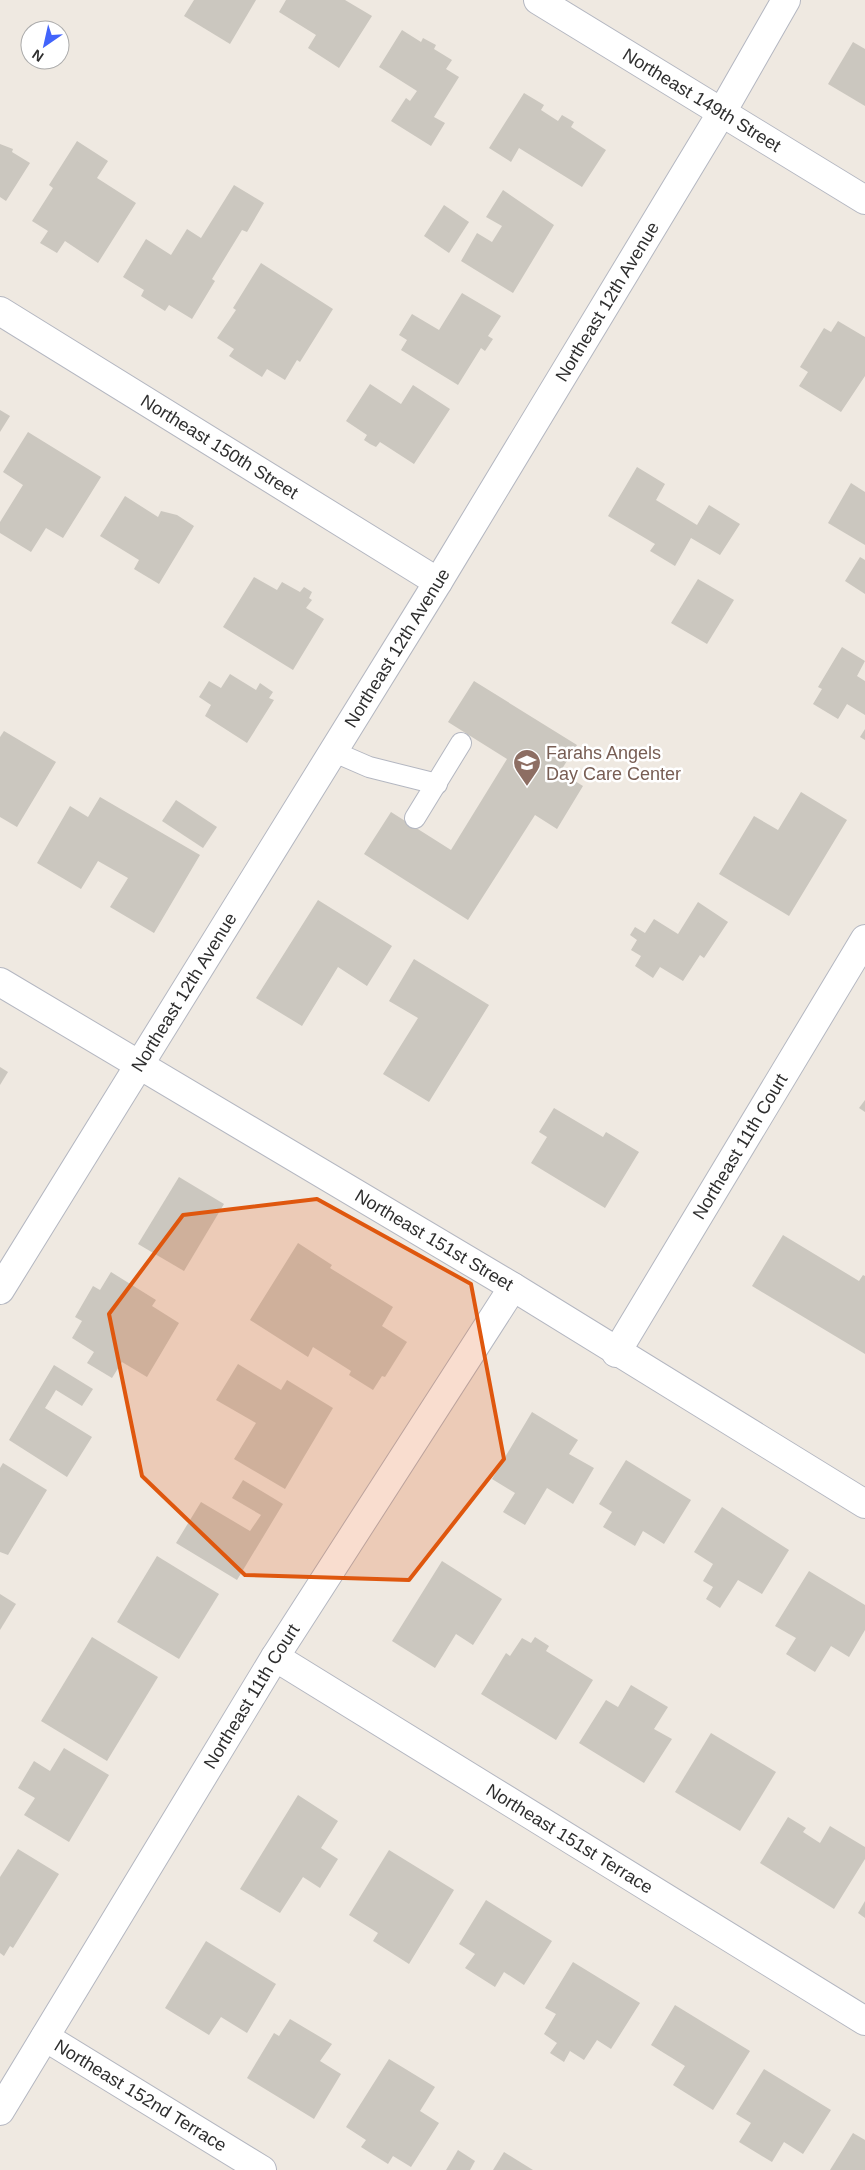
<svg xmlns="http://www.w3.org/2000/svg" width="865" height="2170" viewBox="0 0 865 2170" font-family="Helvetica,sans-serif">
<rect width="100%" height="100%" fill="#efe9e1"/>
<g fill="#cbc7bf">
<path d="M 194,0 L 256,0 L 230,44 L 184,16 Z"/>
<path d="M 286,0 L 345,0 L 372,16 L 339,68 L 308,48 L 316,35 L 279,12 Z"/>
<path d="M 402,30 L 421,42 L 423,38 L 436,45 L 434,49 L 452,60 L 446,69 L 459,77 L 434,117 L 445,123 L 431,146 L 391,121 L 406,98 L 410,101 L 417,91 L 379,67 Z"/>
<path d="M 853,42 L 865,49 L 865,106 L 828,84 Z"/>
<path d="M 524,93 L 544,105 L 541,110 L 558,121 L 562,115 L 574,122 L 571,127 L 606,150 L 582,187 L 519,148 L 511,162 L 489,148 Z"/>
<path d="M 77,141 L 108,161 L 97,178 L 136,203 L 98,263 L 65,241 L 57,253 L 40,243 L 48,231 L 32,221 L 53,188 L 49,185 Z"/>
<path d="M 0,144 L 13,149 L 12,152 L 30,163 L 6,201 L 0,197 Z"/>
<path d="M 234,185 L 264,203 L 247,232 L 242,230 L 212,279 L 215,281 L 192,319 L 169,305 L 165,311 L 141,296 L 144,290 L 123,277 L 146,239 L 171,255 L 187,229 L 201,238 Z"/>
<path d="M 503,190 L 554,225 L 513,293 L 461,261 L 477,233 L 492,242 L 502,226 L 486,217 Z"/>
<path d="M 444,205 L 469,222 L 449,253 L 424,236 Z"/>
<path d="M 261,263 L 333,309 L 300,362 L 297,360 L 285,380 L 267,369 L 262,377 L 229,356 L 234,349 L 217,338 L 236,310 L 233,308 Z"/>
<path d="M 462,293 L 501,316 L 488,336 L 493,339 L 485,351 L 481,348 L 458,385 L 401,350 L 407,340 L 399,335 L 412,314 L 439,330 Z"/>
<path d="M 838,321 L 865,337 L 865,376 L 841,412 L 799,386 L 808,372 L 800,367 L 824,328 L 831,332 Z"/>
<path d="M 370,384 L 401,404 L 413,385 L 450,409 L 414,464 L 380,442 L 376,447 L 370,444 L 364,440 L 367,435 L 346,421 Z"/>
<path d="M 0,410 L 10,416 L 0,432 Z"/>
<path d="M 28,432 L 101,477 L 63,538 L 46,528 L 31,552 L 0,533 L 0,522 L 23,485 L 3,472 Z"/>
<path d="M 637,467 L 665,484 L 656,500 L 697,525 L 709,505 L 740,524 L 720,555 L 691,538 L 675,566 L 650,551 L 655,544 L 608,516 Z"/>
<path d="M 851,483 L 865,492 L 865,545 L 828,523 Z"/>
<path d="M 125,496 L 158,517 L 161,511 L 177,515 L 194,526 L 159,584 L 134,569 L 139,560 L 100,536 Z"/>
<path d="M 860,557 L 865,560 L 865,594 L 845,581 Z"/>
<path d="M 254,577 L 277,590 L 282,582 L 300,592 L 304,587 L 312,592 L 309,598 L 312,600 L 306,608 L 324,619 L 293,670 L 223,627 Z"/>
<path d="M 698,579 L 734,600 L 707,644 L 671,623 Z"/>
<path d="M 842,647 L 865,661 L 857,676 L 865,681 L 865,715 L 847,704 L 838,719 L 813,704 L 822,689 L 818,687 Z"/>
<path d="M 230,674 L 256,690 L 260,683 L 273,692 L 269,698 L 274,700 L 247,743 L 205,716 L 211,705 L 199,697 L 209,681 L 221,688 Z"/>
<path d="M 474,681 L 577,745 L 560,772 L 583,786 L 557,829 L 535,815 L 468,920 L 364,854 L 391,812 L 451,850 L 507,759 L 448,722 Z"/>
<path d="M 865,729 L 865,740 L 860,737 Z"/>
<path d="M 4,731 L 56,762 L 17,827 L 0,817 L 0,737 Z"/>
<path d="M 801,792 L 847,820 L 789,916 L 719,874 L 754,816 L 778,830 Z"/>
<path d="M 100,797 L 200,855 L 154,933 L 110,907 L 128,878 L 98,861 L 81,889 L 37,863 L 70,806 L 88,817 Z"/>
<path d="M 176,800 L 217,827 L 203,848 L 162,821 Z"/>
<path d="M 318,900 L 392,946 L 367,986 L 338,967 L 302,1026 L 256,998 Z"/>
<path d="M 698,902 L 728,922 L 704,958 L 700,955 L 683,981 L 660,967 L 653,978 L 635,966 L 641,956 L 631,950 L 637,940 L 630,935 L 635,927 L 645,933 L 654,919 L 678,934 Z"/>
<path d="M 414,959 L 489,1005 L 429,1102 L 383,1074 L 418,1018 L 389,1001 Z"/>
<path d="M 0,1067 L 8,1072 L 0,1085 Z"/>
<path d="M 865,1100 L 865,1112 L 859,1108 Z"/>
<path d="M 554,1108 L 603,1137 L 606,1132 L 639,1152 L 605,1208 L 531,1163 L 547,1137 L 539,1132 Z"/>
<path d="M 179,1177 L 224,1204 L 184,1271 L 138,1244 Z"/>
<path d="M 783,1235 L 859,1281 L 863,1275 L 865,1276 L 865,1354 L 752,1286 Z"/>
<path d="M 298,1243 L 332,1265 L 330,1268 L 393,1307 L 382,1326 L 407,1342 L 385,1377 L 382,1376 L 373,1390 L 349,1375 L 351,1371 L 313,1347 L 308,1357 L 250,1320 Z"/>
<path d="M 111,1272 L 156,1300 L 152,1306 L 179,1323 L 147,1377 L 122,1362 L 112,1378 L 87,1363 L 94,1352 L 72,1338 L 82,1321 L 75,1317 L 93,1286 L 100,1290 Z"/>
<path d="M 238,1364 L 281,1390 L 287,1380 L 333,1408 L 285,1489 L 234,1459 L 256,1423 L 216,1400 Z"/>
<path d="M 54,1365 L 93,1389 L 82,1406 L 56,1390 L 45,1408 L 92,1437 L 67,1477 L 9,1440 Z"/>
<path d="M 532,1412 L 578,1440 L 569,1454 L 594,1468 L 573,1504 L 547,1488 L 525,1525 L 503,1512 L 515,1493 L 492,1479 Z"/>
<path d="M 626,1460 L 691,1500 L 664,1544 L 643,1531 L 635,1546 L 603,1527 L 612,1512 L 599,1504 Z"/>
<path d="M 3,1463 L 47,1490 L 8,1555 L 0,1552 L 0,1468 Z"/>
<path d="M 243,1480 L 283,1504 L 237,1580 L 176,1543 L 201,1502 L 250,1531 L 261,1515 L 232,1498 Z"/>
<path d="M 722,1507 L 789,1550 L 762,1594 L 738,1580 L 720,1608 L 706,1599 L 713,1587 L 703,1581 L 713,1564 L 694,1552 Z"/>
<path d="M 157,1556 L 219,1594 L 179,1659 L 117,1622 Z"/>
<path d="M 442,1561 L 502,1599 L 473,1645 L 456,1634 L 435,1668 L 392,1641 Z"/>
<path d="M 809,1571 L 865,1605 L 865,1630 L 849,1657 L 831,1646 L 815,1672 L 786,1654 L 796,1638 L 775,1626 Z"/>
<path d="M 0,1594 L 16,1604 L 0,1630 Z"/>
<path d="M 92,1637 L 158,1677 L 107,1761 L 41,1721 Z"/>
<path d="M 535,1637 L 549,1646 L 546,1651 L 593,1680 L 556,1740 L 481,1694 L 506,1653 L 510,1656 L 522,1638 L 531,1643 Z"/>
<path d="M 631,1685 L 668,1707 L 654,1729 L 672,1739 L 644,1783 L 579,1743 L 606,1700 L 618,1707 Z"/>
<path d="M 711,1733 L 776,1772 L 740,1831 L 675,1792 Z"/>
<path d="M 64,1748 L 109,1775 L 69,1842 L 24,1815 L 35,1798 L 18,1788 L 34,1761 L 50,1771 Z"/>
<path d="M 298,1795 L 338,1821 L 321,1848 L 338,1859 L 320,1888 L 303,1877 L 280,1913 L 240,1889 Z"/>
<path d="M 788,1817 L 806,1828 L 803,1832 L 820,1843 L 830,1826 L 865,1847 L 865,1859 L 834,1909 L 760,1863 Z"/>
<path d="M 18,1849 L 59,1874 L 13,1948 L 10,1946 L 4,1956 L 0,1953 L 0,1877 Z"/>
<path d="M 389,1850 L 454,1890 L 409,1964 L 373,1941 L 378,1933 L 349,1915 Z"/>
<path d="M 486,1900 L 552,1941 L 524,1985 L 504,1972 L 495,1987 L 465,1968 L 475,1954 L 459,1944 Z"/>
<path d="M 865,1901 L 865,1918 L 858,1913 Z"/>
<path d="M 206,1941 L 276,1984 L 247,2033 L 221,2017 L 209,2035 L 165,2008 Z"/>
<path d="M 573,1962 L 640,2003 L 611,2049 L 597,2040 L 584,2060 L 570,2051 L 564,2062 L 550,2053 L 557,2043 L 544,2034 L 556,2014 L 545,2008 Z"/>
<path d="M 675,2005 L 750,2051 L 713,2110 L 673,2085 L 685,2066 L 651,2045 Z"/>
<path d="M 290,2019 L 332,2044 L 320,2061 L 341,2074 L 314,2119 L 247,2078 L 274,2033 L 279,2036 Z"/>
<path d="M 389,2059 L 435,2087 L 420,2111 L 439,2123 L 411,2167 L 393,2156 L 388,2164 L 361,2147 L 366,2140 L 346,2127 Z"/>
<path d="M 764,2069 L 831,2110 L 803,2154 L 784,2142 L 772,2162 L 739,2142 L 751,2123 L 736,2114 Z"/>
<path d="M 853,2133 L 865,2140 L 865,2170 L 830,2170 Z"/>
<path d="M 458,2150 L 475,2161 L 470,2170 L 446,2170 Z"/>
<path d="M 504,2152 L 533,2170 L 493,2170 Z"/>
</g>
<g fill="none" stroke-linecap="round" stroke-linejoin="round">
<defs>
<g id="lane">
<path d="M 332,751 L 369,767 L 437,784"/>
<path d="M 415,818 L 461,743"/>
</g>
<g id="street">
<path id="s1" d="M 0,311 L 438,582"/>
<path id="s2" d="M 0,982 L 513,1287 L 865,1504"/>
<path id="s3" d="M 616,1353 L 865,939"/>
<path id="s4" d="M 275,1657 L 865,2021"/>
<path id="s5" d="M 45,2037 L 262,2170"/>
<path id="s6" d="M 0,2111 L 275,1657 L 513,1287"/>
</g>
<g id="secondary">
<path id="s7" d="M 538,0 L 865,200"/>
<path id="s8" d="M 0,1290 L 438,582 L 722,112 L 786,0"/>
</g>
</defs>
<use href="#lane" stroke="#b4b7c1" stroke-width="22"/>
<use href="#street" stroke="#b4b7c1" stroke-width="30"/>
<use href="#secondary" stroke="#b4b7c1" stroke-width="30"/>
<use href="#lane" stroke="#fff" stroke-width="20"/>
<use href="#street" stroke="#fff" stroke-width="28"/>
<use href="#secondary" stroke="#fff" stroke-width="28"/>
</g>
<path fill="#df570e" fill-opacity="0.2" stroke="#df570e" stroke-width="4" stroke-linejoin="round" d="M 317,1199 L 471,1284 L 504,1459 L 409,1580 L 245,1575 L 142,1476 L 109,1314 L 183,1215 Z"/>
<defs>
<symbol id="school-pin" viewBox="-11 -11 22 30"><path d="M0 17L-7.5 6A9.5 9.5 0 1 1 7.5 6Z" fill="#8d6e63" stroke="#fff"/><path d="M0-5L7-2L0 1L-7-2ZM-4 1L0 2.5L4 1V4Q0 6-4 4Z" fill="#fff"/></symbol>
</defs>
<g fill-rule="evenodd">
<use href="#school-pin" x="511" y="747" width="32" height="43"/>
</g>
<g text-anchor="middle" stroke-width="5" stroke-linejoin="round" paint-order="stroke">
<g font-size="18" fill="#2e2e2e" stroke="#fff">
<text dy="6" stroke="none"><textPath href="#s7" startOffset="192">Northeast 149th Street</textPath></text>
<text dy="6" stroke="none"><textPath href="#s8" startOffset="1160">Northeast 12th Avenue</textPath></text>
<text dy="6" stroke="none"><textPath href="#s1" startOffset="258">Northeast 150th Street</textPath></text>
<text dy="6" stroke="none"><textPath href="#s8" startOffset="755">Northeast 12th Avenue</textPath></text>
<text dy="6" stroke="none"><textPath href="#s8" startOffset="350">Northeast 12th Avenue</textPath></text>
<text dy="6" stroke="none"><textPath href="#s3" startOffset="241">Northeast 11th Court</textPath></text>
<text dy="6" stroke="none"><textPath href="#s2" startOffset="505">Northeast 151st Street</textPath></text>
<text dy="6" stroke="none"><textPath href="#s6" startOffset="485">Northeast 11th Court</textPath></text>
<text dy="6" stroke="none"><textPath href="#s4" startOffset="346">Northeast 151st Terrace</textPath></text>
<text dy="6" stroke="none"><textPath href="#s5" startOffset="112">Northeast 152nd Terrace</textPath></text>
</g>
<g font-size="18" fill="#785e54" stroke="#fff" text-anchor="start">
<text x="546" y="759">Farahs Angels<tspan x="546" dy="21">Day Care Center</tspan></text>
</g>
</g>
<g transform="translate(45 45) rotate(214)"><circle r="24" fill="#ffffff" stroke="#ababab"/>
<path d="M0-4L9 19L0 12L-9 19Z" fill="#4264fb"/>
<text y="-8" font-size="14" font-weight="bold" text-anchor="middle" fill="#2e2e2e">N</text>
</g>
</svg>
